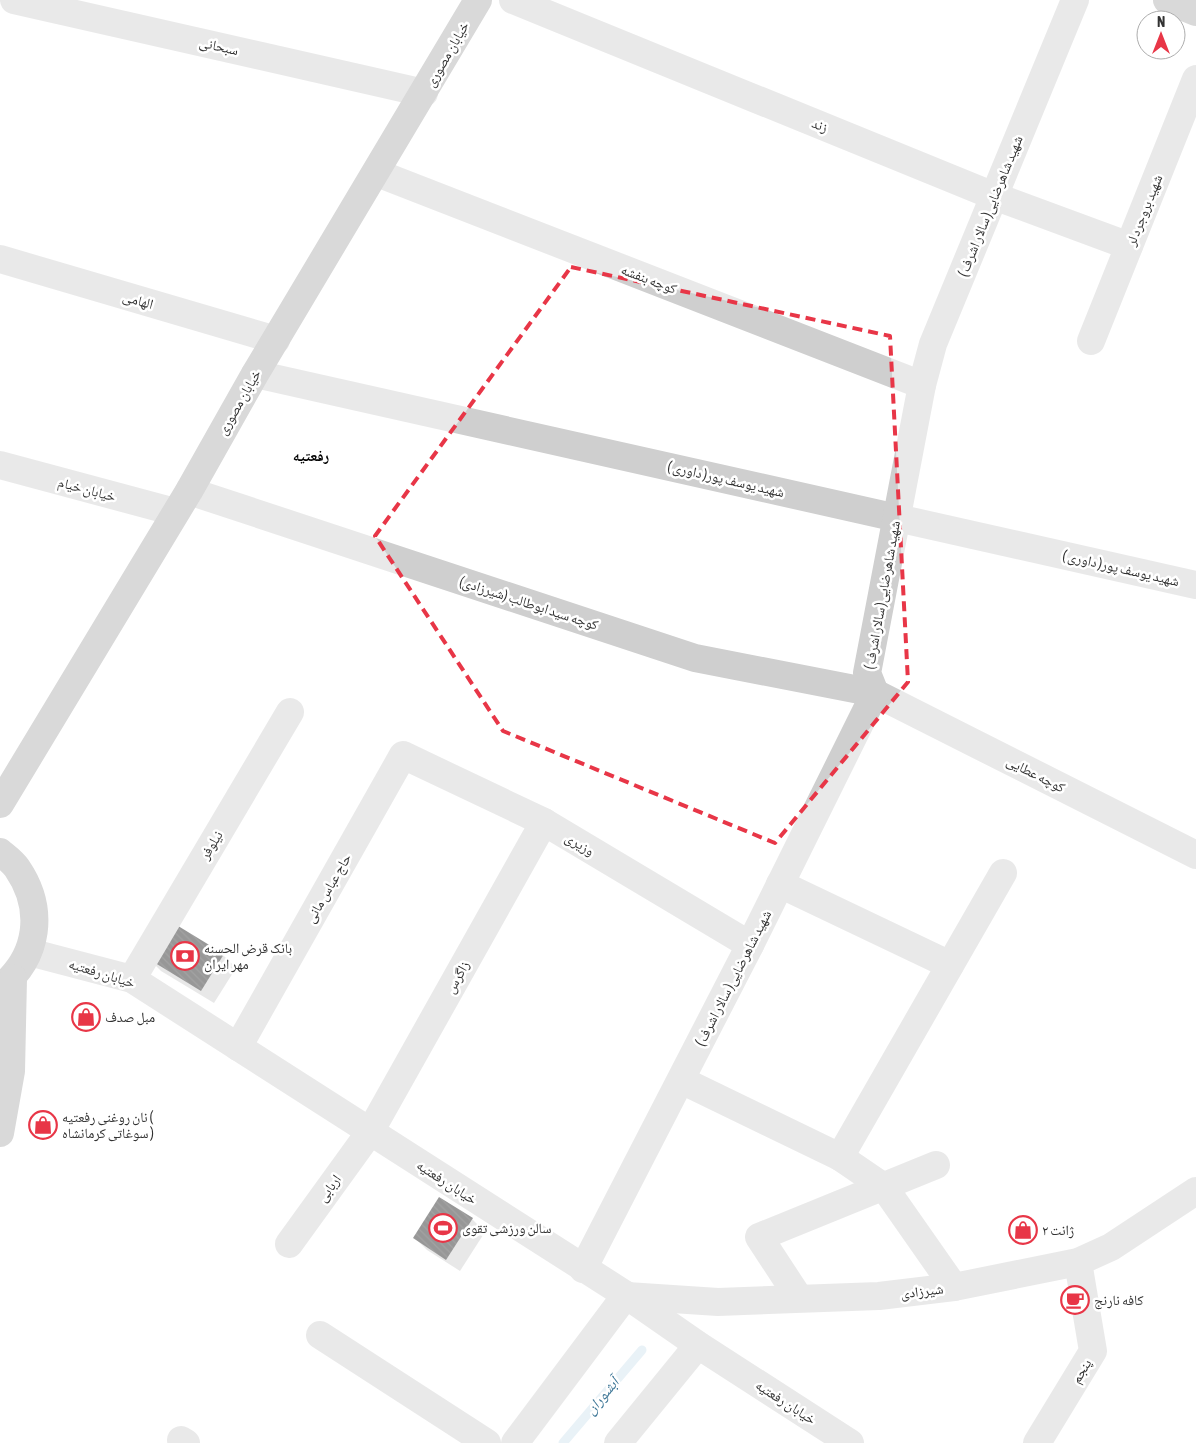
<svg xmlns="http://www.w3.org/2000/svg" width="1196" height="1443" viewBox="0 0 1196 1443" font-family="'Asap Condensed','Noto Naskh Arabic',sans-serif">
<defs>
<pattern id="building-back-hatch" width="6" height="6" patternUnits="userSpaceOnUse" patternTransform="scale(1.25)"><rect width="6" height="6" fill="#191919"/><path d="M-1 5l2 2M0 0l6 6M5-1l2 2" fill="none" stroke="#323232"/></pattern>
</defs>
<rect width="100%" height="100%" fill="#fff"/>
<g fill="#0003">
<path d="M 223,955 L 236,968 L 214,1003 L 161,971 L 148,958 Z"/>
<path d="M 440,1198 L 472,1219 L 485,1232 L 460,1271 L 427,1250 L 415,1238 Z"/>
</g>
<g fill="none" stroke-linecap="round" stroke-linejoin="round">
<path stroke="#cee2ee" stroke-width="9" d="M 563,1443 L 642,1350"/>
</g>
<g fill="url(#building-back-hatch)">
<path d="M 170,921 L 224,954 L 201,991 L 147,958 Z"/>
<path d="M 439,1197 L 473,1218 L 446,1260 L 413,1238 Z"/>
</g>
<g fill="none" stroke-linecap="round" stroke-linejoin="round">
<g stroke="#cfcfcf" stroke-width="28">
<path d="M 14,0 L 424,93"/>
<path d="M 513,0 L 994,196 L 1129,246"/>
<path d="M 377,173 L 922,385"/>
<path d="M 0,259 L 276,340"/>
<path d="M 1091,341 L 1196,79"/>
<path d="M 255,374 L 1196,585"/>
<path d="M 0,465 L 175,512"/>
<path d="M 189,491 L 695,658 L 875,693 L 1196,855"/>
<path d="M 780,884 L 950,965"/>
<path d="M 29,952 L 132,979 L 626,1295 L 698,1345 L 850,1443"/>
<path d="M 132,979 L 290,712"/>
<path d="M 238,1047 L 403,755 L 544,822 L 750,945"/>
<path d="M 681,1080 L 840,1157 L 884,1187 L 954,1287"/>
<path d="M 840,1157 L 1003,873"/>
<path d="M 289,1244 L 370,1132 L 544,822"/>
<path d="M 583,1269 L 750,945 L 875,693 L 867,673 L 922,385 L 933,344 L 1075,0"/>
<path d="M 627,1296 L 718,1302 L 879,1296 L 954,1287 L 1078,1262 L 1111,1247 L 1196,1191"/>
<path d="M 799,1298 L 759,1237 L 936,1165"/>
<path d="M 320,1335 L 487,1443"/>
<path d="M 181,1440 L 186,1443"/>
<path d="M 515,1443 L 626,1295"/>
<path d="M 618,1443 L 698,1345"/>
<path d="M 1037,1443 L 1093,1351 L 1078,1262"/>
</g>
<g stroke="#aaa" stroke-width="28">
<path d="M 1167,0 L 1196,12"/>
<path d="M 0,804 L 189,491 L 255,374 L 478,0"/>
<path d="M 0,852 C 6,857 13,862 17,868 C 45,909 39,957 0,988"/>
<path d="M 0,1133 L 11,1071 L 13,978"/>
</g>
</g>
<path d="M0 0H1196V1443H0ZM 571,267 L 890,336 L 908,682 L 775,843 L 503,731 L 375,536 Z" fill="#fff" fill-opacity=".55" fill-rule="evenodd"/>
<path fill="none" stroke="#e83647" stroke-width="4" stroke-dasharray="10 6" stroke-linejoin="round" d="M 571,267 L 890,336 L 908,682 L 775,843 L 503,731 L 375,536 Z"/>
<defs>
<symbol id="bank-ring" viewBox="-11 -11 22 22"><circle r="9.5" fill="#fff" stroke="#e83647" stroke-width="1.5"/><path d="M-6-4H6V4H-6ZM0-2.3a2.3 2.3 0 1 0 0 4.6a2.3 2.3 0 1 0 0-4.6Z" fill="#e83647"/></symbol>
<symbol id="shop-ring" viewBox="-11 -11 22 22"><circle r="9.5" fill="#fff" stroke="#e83647" stroke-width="1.5"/><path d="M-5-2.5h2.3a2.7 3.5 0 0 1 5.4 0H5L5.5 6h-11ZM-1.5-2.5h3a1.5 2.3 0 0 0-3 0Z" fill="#e83647"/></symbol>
<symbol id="stadium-ring" viewBox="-11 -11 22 22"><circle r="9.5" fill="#fff" stroke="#e83647" stroke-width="1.5"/><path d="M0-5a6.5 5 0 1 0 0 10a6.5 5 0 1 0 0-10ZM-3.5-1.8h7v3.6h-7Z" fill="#e83647"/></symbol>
<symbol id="cafe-ring" viewBox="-11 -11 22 22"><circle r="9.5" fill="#fff" stroke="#e83647" stroke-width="1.5"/><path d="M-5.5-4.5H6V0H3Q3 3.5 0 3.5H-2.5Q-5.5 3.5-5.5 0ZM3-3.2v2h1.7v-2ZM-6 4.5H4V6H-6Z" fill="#e83647"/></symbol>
</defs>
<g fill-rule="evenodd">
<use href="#bank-ring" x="169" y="940" width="32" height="32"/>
<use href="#shop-ring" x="70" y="1001" width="32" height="32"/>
<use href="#shop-ring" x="27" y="1109" width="32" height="32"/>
<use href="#stadium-ring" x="427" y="1212" width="32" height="32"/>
<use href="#shop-ring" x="1007" y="1214" width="32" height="32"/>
<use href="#cafe-ring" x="1059" y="1284" width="32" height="32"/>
</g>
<g text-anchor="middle" stroke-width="5" stroke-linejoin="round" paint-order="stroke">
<g font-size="14" fill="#323232" stroke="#fff">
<text transform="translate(219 46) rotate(13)" y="5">سبحانی</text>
<text transform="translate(447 54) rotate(-60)" y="5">خیابان مصوری</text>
<text transform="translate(820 125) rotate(22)" y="5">زند</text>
<text transform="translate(990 206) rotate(-68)" y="5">شهید شاهرضایی( سالار اشرف )</text>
<text transform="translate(1144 210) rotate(-68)" y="5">شهید بروجرد لر</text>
<text transform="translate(649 279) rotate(21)" y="5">کوچه بنفشه</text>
<text transform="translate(138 300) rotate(16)" y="5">الهامی</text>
<text transform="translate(239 402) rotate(-60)" y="5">خیابان مصوری</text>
<text transform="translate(726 479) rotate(13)" y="5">شهید یوسف پور( داوری )</text>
<text transform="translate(87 489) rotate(15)" y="5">خیابان خیام</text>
<text transform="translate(1121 568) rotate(13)" y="5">شهید یوسف پور( داوری )</text>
<text transform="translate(882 595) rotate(-80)" y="5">شهید شاهرضایی( سالار اشرف )</text>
<text transform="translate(529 603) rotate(18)" y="5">کوچه سید ابوطالب (شیرزادی)</text>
<text transform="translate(1036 774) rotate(27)" y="5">کوچه عطایی</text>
<text transform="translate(580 844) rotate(31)" y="5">وزیری</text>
<text transform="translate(211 845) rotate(-59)" y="5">نیلوفر</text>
<text transform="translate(328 888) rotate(-60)" y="5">حاج عباس مانی</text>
<text transform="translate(102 973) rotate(17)" y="5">خیابان رفعتیه</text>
<text transform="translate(457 977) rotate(-61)" y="5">زاگرس</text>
<text transform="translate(733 978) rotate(-63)" y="5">شهید شاهرضایی( سالار اشرف )</text>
<text transform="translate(447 1182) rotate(33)" y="5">خیابان رفعتیه</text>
<text transform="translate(329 1188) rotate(-54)" y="5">اربابی</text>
<text transform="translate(922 1291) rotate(-7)" y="5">شیرزادی</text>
<text transform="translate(1081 1371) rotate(-59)" y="5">پنجم</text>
<text transform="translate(786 1402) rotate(33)" y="5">خیابان رفعتیه</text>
</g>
<g font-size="14" fill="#323232" stroke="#fff" text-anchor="start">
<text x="204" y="953">بانک قرض الحسنه<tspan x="204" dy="16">مهر ایران</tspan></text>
<text x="105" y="1022">مبل صدف</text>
<text x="62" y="1122">نان روغنی رفعتیه (<tspan x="62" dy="16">سوغاتی کرمانشاه )</tspan></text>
<text x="462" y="1233">سالن ورزشی تقوی</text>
<text x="1042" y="1235">ژانت ۲</text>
<text x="1094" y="1305">کافه نارنج</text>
</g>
<g font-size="15" font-weight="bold" fill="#000" stroke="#fff">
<text x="311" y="461">رفعتیه</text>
</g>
<g font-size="15" font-style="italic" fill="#3e7797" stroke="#fff">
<text transform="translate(602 1396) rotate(-50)" y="5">آبشوران</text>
</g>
</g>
<g transform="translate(1161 35)"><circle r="24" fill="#ffffff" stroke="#adadad"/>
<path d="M0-4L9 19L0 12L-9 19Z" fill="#e83647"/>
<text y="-8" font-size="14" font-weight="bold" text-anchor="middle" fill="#323232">N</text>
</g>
</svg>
